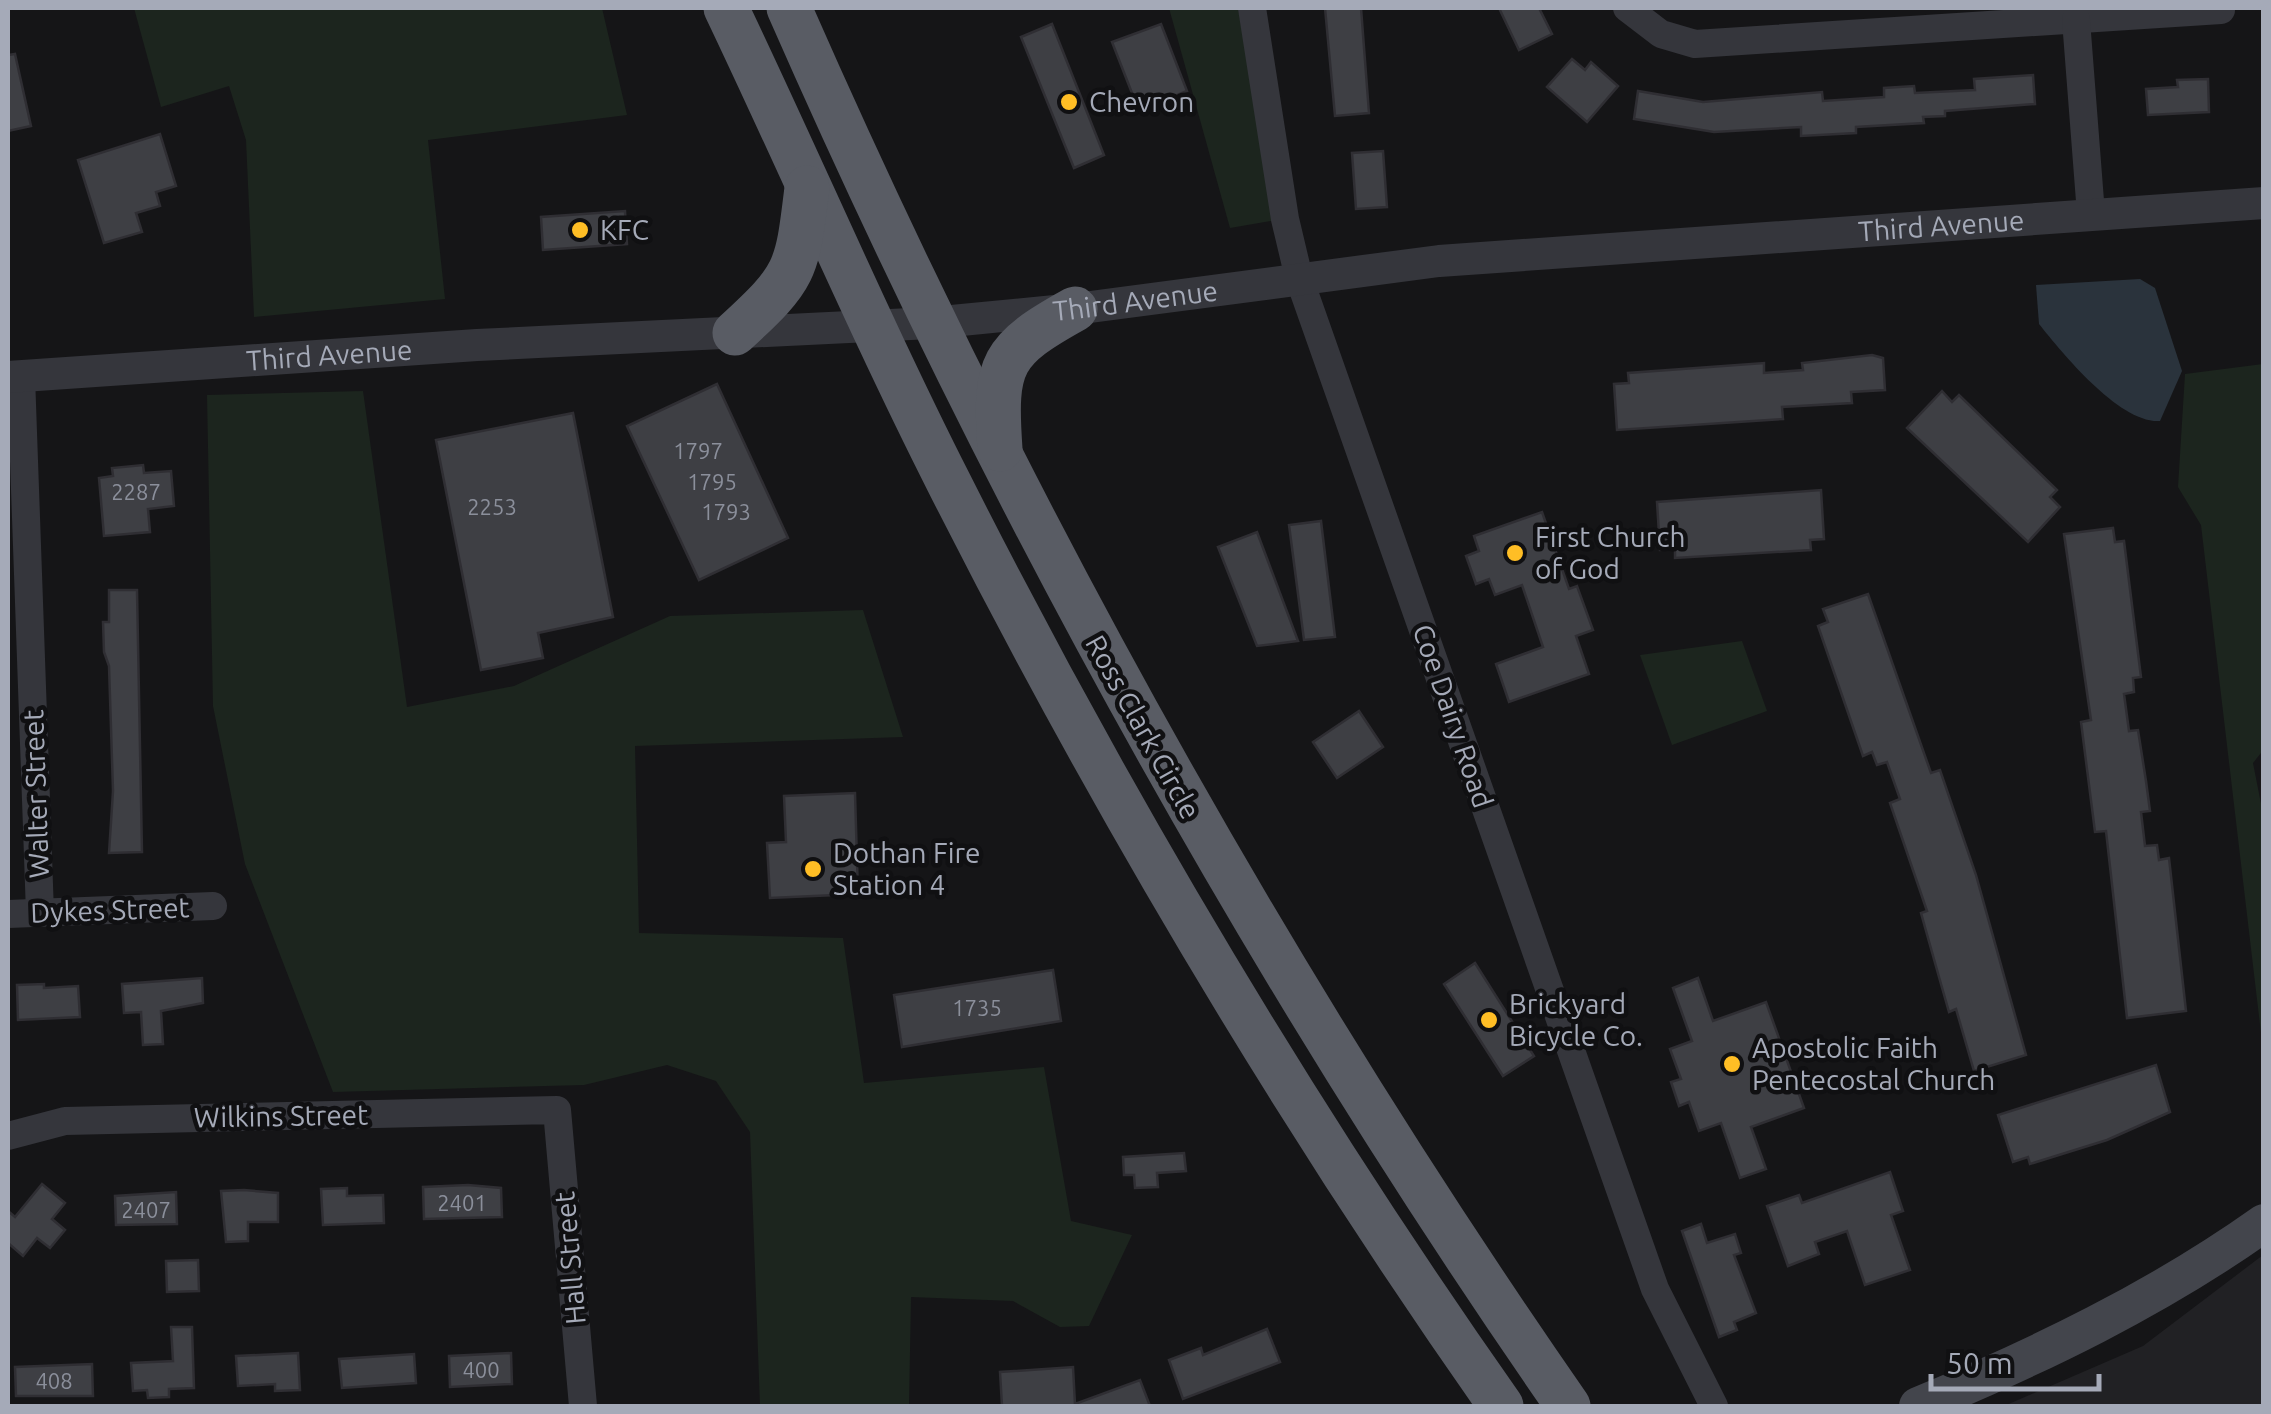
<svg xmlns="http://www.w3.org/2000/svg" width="2271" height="1414" viewBox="0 0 2271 1414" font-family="Ubuntu,sans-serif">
<rect width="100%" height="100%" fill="#151517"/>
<path fill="#212124" d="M 2263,1255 L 2263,1406 L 2004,1406 L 2143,1346 Z"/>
<g fill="#1c251e">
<path d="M 134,8 L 602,8 L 627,115 L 428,140 L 445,299 L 254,317 L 246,140 L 229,86 L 161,107 Z"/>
<path d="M 1169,8 L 1238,8 L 1276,220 L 1230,228 Z"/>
<path d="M 2263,364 L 2264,749 L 2253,763 L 2264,819 L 2263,1050 L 2201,525 L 2178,487 L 2185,374 Z"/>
<path d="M 363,391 L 407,707 L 514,686 L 670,616 L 863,610 L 903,737 L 635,746 L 639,933 L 843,938 L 864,1083 L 1044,1067 L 1071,1221 L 1132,1235 L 1089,1326 L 1060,1327 L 1013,1301 L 911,1297 L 909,1406 L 760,1406 L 750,1132 L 716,1081 L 667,1065 L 584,1085 L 333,1092 L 245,864 L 213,706 L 207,395 Z"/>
<path d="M 1742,641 L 1767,711 L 1672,745 L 1640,655 Z"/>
</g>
<path fill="#2a333c" d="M 2140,279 L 2155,288 L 2182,371 L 2160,421 C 2120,424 2063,354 2039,324 L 2036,285 Z"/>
<g fill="#3e3f44" stroke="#2f2e33" stroke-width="2.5">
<path d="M 1325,8 L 1361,8 L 1369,113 L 1335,116 Z"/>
<path d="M 1499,8 L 1539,8 L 1552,34 L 1519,50 Z"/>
<path d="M 1052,24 L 1104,155 L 1074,168 L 1021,37 Z"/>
<path d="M 1161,24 L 1187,91 L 1139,111 L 1112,42 Z"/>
<path d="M 15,54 L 31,126 L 8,131 L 8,55 Z"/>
<path d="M 1572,59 L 1585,70 L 1591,62 L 1618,86 L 1587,122 L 1547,87 Z"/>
<path d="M 2033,75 L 2035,104 L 1945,111 L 1945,116 L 1923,117 L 1924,123 L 1856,127 L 1856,133 L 1801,136 L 1801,127 L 1714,132 L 1634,119 L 1638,91 L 1703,102 L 1822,92 L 1823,101 L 1884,97 L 1884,88 L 1914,86 L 1915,93 L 1975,90 L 1974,79 Z"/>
<path d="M 2208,79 L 2209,112 L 2148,115 L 2146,89 L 2178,87 L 2177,80 Z"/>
<path d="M 160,134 L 176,186 L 156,192 L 160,206 L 136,213 L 142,232 L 104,243 L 78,160 Z"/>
<path d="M 1383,151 L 1387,207 L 1356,209 L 1352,153 Z"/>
<path d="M 625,211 L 627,244 L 543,250 L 541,217 Z"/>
<path d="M 1872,355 L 1883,358 L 1885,390 L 1851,392 L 1852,403 L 1782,407 L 1783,419 L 1617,430 L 1614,384 L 1629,383 L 1628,373 L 1764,363 L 1764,373 L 1803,370 L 1802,363 Z"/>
<path d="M 717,384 L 788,538 L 699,580 L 627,426 Z"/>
<path d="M 1942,391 L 1952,402 L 1959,395 L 2057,490 L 2050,497 L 2060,507 L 2028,542 L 1907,428 Z"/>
<path d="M 573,413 L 613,617 L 538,633 L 543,658 L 481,670 L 436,440 Z"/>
<path d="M 143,465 L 144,473 L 171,471 L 174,506 L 148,509 L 150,532 L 104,536 L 99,478 L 113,476 L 112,468 Z"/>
<path d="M 1821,490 L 1824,539 L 1810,540 L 1811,550 L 1675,558 L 1675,549 L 1660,550 L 1657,502 Z"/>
<path d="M 1542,512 L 1569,589 L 1577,586 L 1593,630 L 1576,636 L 1589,674 L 1509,702 L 1496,664 L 1543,647 L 1522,585 L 1495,595 L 1489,579 L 1476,584 L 1466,556 L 1479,551 L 1474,536 Z"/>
<path d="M 1321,521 L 1335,637 L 1304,640 L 1289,525 Z"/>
<path d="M 2113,528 L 2115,542 L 2124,541 L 2141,677 L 2133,678 L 2134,692 L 2124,694 L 2129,731 L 2138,730 L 2146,781 L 2150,811 L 2141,812 L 2145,846 L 2157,845 L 2159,860 L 2169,858 L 2186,1011 L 2127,1018 L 2106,831 L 2095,832 L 2081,722 L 2091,720 L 2064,534 Z"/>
<path d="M 1257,532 L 1298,641 L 1257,646 L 1218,547 Z"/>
<path d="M 109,590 L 137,590 L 142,852 L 109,853 L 113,791 L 109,666 L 104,652 L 103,622 L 109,622 Z"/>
<path d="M 1868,594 L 1931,773 L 1940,770 L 1976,875 L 2026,1055 L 1974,1071 L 1956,1009 L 1949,1012 L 1939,977 L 1921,913 L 1927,911 L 1890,803 L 1900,799 L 1887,762 L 1877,765 L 1872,752 L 1863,756 L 1818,626 L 1828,622 L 1823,609 Z"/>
<path d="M 1359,711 L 1383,747 L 1337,778 L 1313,742 Z"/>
<path d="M 855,793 L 858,894 L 770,898 L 767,843 L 786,842 L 784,796 Z"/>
<path d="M 1475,963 L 1534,1056 L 1503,1076 L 1444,984 Z"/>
<path d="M 1053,970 L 1061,1021 L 902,1047 L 894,995 Z"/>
<path d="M 202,978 L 203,1003 L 161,1011 L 163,1044 L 143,1045 L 141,1012 L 124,1013 L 122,984 Z"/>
<path d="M 1698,978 L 1713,1021 L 1766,1002 L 1804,1108 L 1751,1127 L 1766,1169 L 1740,1178 L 1721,1123 L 1699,1131 L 1689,1102 L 1679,1106 L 1671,1082 L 1681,1079 L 1670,1049 L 1692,1041 L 1673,988 Z"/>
<path d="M 44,984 L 44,988 L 78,986 L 80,1017 L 18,1020 L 17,985 Z"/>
<path d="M 2156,1065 L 2170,1112 L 2107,1140 L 2030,1164 L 2028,1157 L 2013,1162 L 1998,1115 Z"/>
<path d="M 1184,1153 L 1186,1171 L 1157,1173 L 1158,1187 L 1135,1188 L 1134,1175 L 1124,1175 L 1123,1157 Z"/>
<path d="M 1890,1172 L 1903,1211 L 1891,1215 L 1910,1270 L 1865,1285 L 1847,1231 L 1815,1242 L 1819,1254 L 1788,1266 L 1767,1206 L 1799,1195 L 1802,1203 Z"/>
<path d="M 42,1184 L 65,1203 L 52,1219 L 65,1230 L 50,1248 L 37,1238 L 23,1256 L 8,1243 L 8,1211 L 15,1217 Z"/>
<path d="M 468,1185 L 501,1188 L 502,1217 L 424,1219 L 423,1187 Z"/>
<path d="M 347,1188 L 347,1196 L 383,1195 L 384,1223 L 323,1225 L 321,1189 Z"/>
<path d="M 244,1190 L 278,1193 L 278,1222 L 248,1222 L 248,1241 L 226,1242 L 221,1191 Z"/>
<path d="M 176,1192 L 177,1224 L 116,1225 L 115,1196 Z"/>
<path d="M 1701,1224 L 1707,1243 L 1735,1234 L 1741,1253 L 1734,1255 L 1756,1313 L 1734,1322 L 1737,1330 L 1719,1337 L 1682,1231 Z"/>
<path d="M 198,1260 L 199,1291 L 167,1292 L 166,1261 Z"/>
<path d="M 171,1327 L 192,1327 L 194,1388 L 169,1389 L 169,1397 L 148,1398 L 147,1390 L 133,1391 L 131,1363 L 173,1361 Z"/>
<path d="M 1267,1329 L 1280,1362 L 1183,1399 L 1169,1360 L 1201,1348 L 1203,1355 Z"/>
<path d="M 298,1353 L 300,1390 L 275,1391 L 275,1384 L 238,1386 L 236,1356 Z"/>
<path d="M 511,1353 L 512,1384 L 450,1387 L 449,1356 Z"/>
<path d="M 414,1354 L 416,1383 L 342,1388 L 339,1359 Z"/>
<path d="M 92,1364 L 93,1396 L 16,1396 L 15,1367 Z"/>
<path d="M 1073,1367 L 1075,1404 L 1140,1380 L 1150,1406 L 1002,1406 L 1000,1372 Z"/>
</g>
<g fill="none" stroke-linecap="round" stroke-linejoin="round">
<g stroke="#35363c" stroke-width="28">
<path d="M 1252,8 L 1285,219 L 1299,278 L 1655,1289 L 1714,1406"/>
<path d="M 1627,8 L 1661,34 L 1695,44 L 2221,10"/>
<path d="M 2076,20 L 2091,214"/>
<path d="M 21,376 L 40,913"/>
<path d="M 8,914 L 213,906"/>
<path d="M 8,1136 L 65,1121 L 557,1110 L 583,1406"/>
</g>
<path stroke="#35363c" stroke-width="32" id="s1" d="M 8,377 L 477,345 L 931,323 L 1075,309 L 1439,261 L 2264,203"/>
<path stroke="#43454c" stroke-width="38" d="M 1918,1406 C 2039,1356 2157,1299 2264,1223"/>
<g stroke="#595c64" stroke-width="45">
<path d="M 726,8 C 801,165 869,325 948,481 C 1110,802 1295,1113 1501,1406"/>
<path d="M 789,8 C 1004,498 1262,966 1568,1406"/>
<path d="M 735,333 C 797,276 797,271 807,188"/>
<path d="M 1000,449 C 994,363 1001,350 1075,309"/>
</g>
</g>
<g fill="#ffbe25" stroke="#101012" stroke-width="4">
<circle cx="1069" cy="102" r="10"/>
<circle cx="580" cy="230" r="10"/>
<circle cx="1515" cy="553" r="10"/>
<circle cx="813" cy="869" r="10"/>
<circle cx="1489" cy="1020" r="10"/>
<circle cx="1732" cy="1064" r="10"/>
</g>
<g text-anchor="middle" stroke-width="9" stroke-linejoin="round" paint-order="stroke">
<g font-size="22" fill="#8b8f9b">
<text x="698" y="459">1797</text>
<text x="712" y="490">1795</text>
<text x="136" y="500">2287</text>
<text x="492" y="515">2253</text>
<text x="726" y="520">1793</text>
<text x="977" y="1016">1735</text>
<text x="462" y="1211">2401</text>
<text x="146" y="1218">2407</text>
<text x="481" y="1378">400</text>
<text x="54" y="1389">408</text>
</g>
<g font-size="28" fill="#a5aab8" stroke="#101012" text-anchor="start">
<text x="1089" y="112">Chevron</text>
<text x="600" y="240">KFC</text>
<text x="1535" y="547">First Church<tspan x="1535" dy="32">of God</tspan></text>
<text x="833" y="863">Dothan Fire<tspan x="833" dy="32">Station 4</tspan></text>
<text x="1509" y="1014">Brickyard<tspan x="1509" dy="32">Bicycle Co.</tspan></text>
<text x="1752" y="1058">Apostolic Faith<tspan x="1752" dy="32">Pentecostal Church</tspan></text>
</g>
<g font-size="28" fill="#a5aab8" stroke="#101012">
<text dy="10" stroke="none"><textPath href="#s1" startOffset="1940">Third Avenue</textPath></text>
<text dy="10" stroke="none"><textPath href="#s1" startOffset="1130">Third Avenue</textPath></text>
<text dy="10" stroke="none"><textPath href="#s1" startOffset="322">Third Avenue</textPath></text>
<text transform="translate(1453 716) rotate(71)" y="10">Coe Dairy Road</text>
<text transform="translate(1143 727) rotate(61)" y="10">Ross Clark Circle</text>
<text transform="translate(36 794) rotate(-92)" y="10">Walter Street</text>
<text transform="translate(110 910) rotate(-2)" y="10">Dykes Street</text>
<text transform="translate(281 1116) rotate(-1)" y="10">Wilkins Street</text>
<text transform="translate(570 1258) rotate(-95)" y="10">Hall Street</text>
</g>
</g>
<rect width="2271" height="1414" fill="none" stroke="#a5aab8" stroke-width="20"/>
<path d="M1931 1374v15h168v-15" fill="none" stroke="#a5aab8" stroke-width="5"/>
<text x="1946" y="1374" font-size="30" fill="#a5aab8" stroke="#101012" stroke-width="8" paint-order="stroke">50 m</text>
</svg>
